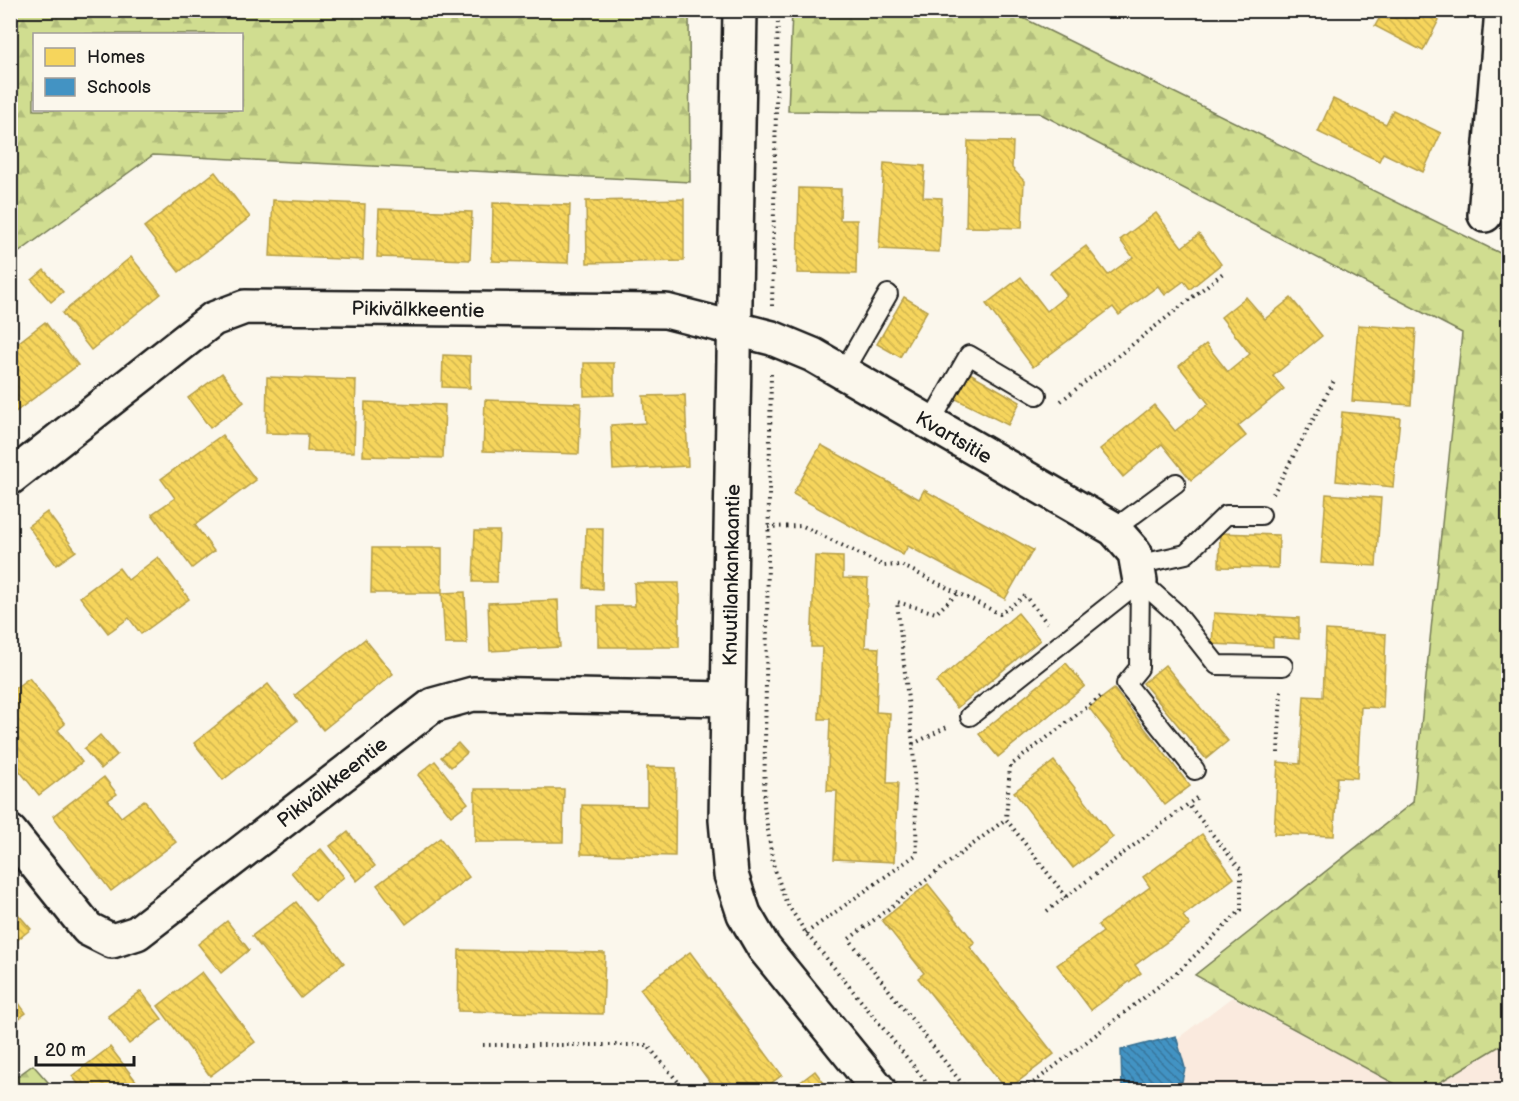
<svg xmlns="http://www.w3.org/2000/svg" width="1519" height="1101" viewBox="0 0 1519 1101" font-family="'Balsamiq Sans',sans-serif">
<defs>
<pattern id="forest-firs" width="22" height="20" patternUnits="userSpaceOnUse" patternTransform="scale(1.5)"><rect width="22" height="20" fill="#d0dd90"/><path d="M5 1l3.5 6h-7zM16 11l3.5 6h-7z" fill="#b2bd7c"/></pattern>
<pattern id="homes-back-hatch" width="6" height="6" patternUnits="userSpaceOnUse" patternTransform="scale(1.5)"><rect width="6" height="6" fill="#f6d55c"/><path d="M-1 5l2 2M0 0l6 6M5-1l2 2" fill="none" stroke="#d2b64f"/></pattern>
<pattern id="schools-back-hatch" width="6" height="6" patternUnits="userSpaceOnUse" patternTransform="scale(1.5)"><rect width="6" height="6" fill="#4393c3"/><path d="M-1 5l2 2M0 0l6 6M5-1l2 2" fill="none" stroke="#37779e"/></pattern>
</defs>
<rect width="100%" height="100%" fill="#fbf7ec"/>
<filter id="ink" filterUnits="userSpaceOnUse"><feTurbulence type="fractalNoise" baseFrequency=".0167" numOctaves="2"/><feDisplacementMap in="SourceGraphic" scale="12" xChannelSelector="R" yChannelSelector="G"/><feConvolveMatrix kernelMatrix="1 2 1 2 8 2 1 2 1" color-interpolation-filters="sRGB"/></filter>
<g filter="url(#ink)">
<g fill="#faeade">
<path d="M 1232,997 L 1406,1090 L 1110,1090 Z"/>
<path d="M 1508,1041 L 1508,1090 L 1427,1090 Z"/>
</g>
<g fill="url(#forest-firs)" stroke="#767c56" stroke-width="1.5" fill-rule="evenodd">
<path d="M 11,10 L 689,11 L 690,182 L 153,155 L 11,258 ZM 34,34 L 242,34 L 242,110 L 34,110 Z"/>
<path d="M 792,11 L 1003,10 L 1013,13 L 1508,257 L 1508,1041 L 1427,1090 L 1406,1090 L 1195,975 L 1413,802 L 1462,333 L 1039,113 L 788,111 Z"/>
<path d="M 33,1065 L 55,1090 L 11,1090 L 11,1081 Z"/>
</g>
<g fill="url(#homes-back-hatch)" stroke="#b59e49" stroke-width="1.5">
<path d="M 1384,10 L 1444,10 L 1423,51 L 1375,26 Z"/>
<path d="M 1333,99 L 1386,124 L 1393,110 L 1441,133 L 1423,172 L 1383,153 L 1379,161 L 1318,132 Z"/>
<path d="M 968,141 L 1013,142 L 1012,168 L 1024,181 L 1022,228 L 966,227 Z"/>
<path d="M 884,163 L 925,166 L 923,197 L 942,198 L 939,252 L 879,249 Z"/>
<path d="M 215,172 L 250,217 L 179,272 L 144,227 Z"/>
<path d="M 799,188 L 841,189 L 840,220 L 857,220 L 856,274 L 797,273 Z"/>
<path d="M 684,199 L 684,261 L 587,263 L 586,201 Z"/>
<path d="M 273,200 L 365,204 L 363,260 L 270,256 Z"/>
<path d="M 493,203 L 570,205 L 568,263 L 492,261 Z"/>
<path d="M 379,209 L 472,212 L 470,260 L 377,257 Z"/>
<path d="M 1156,213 L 1182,247 L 1199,234 L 1221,264 L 1190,289 L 1184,281 L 1165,295 L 1158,286 L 1119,315 L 1113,307 L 1033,367 L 986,304 L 1021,277 L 1047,311 L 1067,295 L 1050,273 L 1086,246 L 1108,275 L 1133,257 L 1120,240 Z"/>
<path d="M 131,257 L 161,294 L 91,350 L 62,313 Z"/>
<path d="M 44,270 L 63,292 L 51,302 L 32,280 Z"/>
<path d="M 904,297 L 927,311 L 900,357 L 877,344 Z"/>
<path d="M 1246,297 L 1265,319 L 1291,298 L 1322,336 L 1273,376 L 1284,389 L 1238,426 L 1246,436 L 1191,480 L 1162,444 L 1123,477 L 1100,449 L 1154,405 L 1175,431 L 1209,404 L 1179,366 L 1206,344 L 1228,372 L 1250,354 L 1221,317 Z"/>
<path d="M 45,322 L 78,365 L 14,413 L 10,408 L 10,346 L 11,348 Z"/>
<path d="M 1358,325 L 1416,329 L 1411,405 L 1352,401 Z"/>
<path d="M 443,355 L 470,356 L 470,388 L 442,387 Z"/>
<path d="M 584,363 L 614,363 L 614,395 L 584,396 Z"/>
<path d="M 968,372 L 1020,402 L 1008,425 L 952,397 Z"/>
<path d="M 222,373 L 244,402 L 210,428 L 188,398 Z"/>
<path d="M 267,377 L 356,380 L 354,452 L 307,451 L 308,434 L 266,433 Z"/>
<path d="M 685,395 L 688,466 L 613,470 L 611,425 L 645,423 L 643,396 Z"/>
<path d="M 485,400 L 581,403 L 579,454 L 483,451 Z"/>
<path d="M 365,402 L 445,405 L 443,458 L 363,456 Z"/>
<path d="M 1342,412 L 1400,418 L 1393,487 L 1336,481 Z"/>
<path d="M 222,435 L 256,480 L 195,525 L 214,551 L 192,568 L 152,514 L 175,498 L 161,479 Z"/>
<path d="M 821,445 L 919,499 L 924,490 L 1033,550 L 1005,599 L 908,546 L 903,555 L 793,494 Z"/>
<path d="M 1326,494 L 1381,498 L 1376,566 L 1321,563 Z"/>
<path d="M 47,512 L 76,551 L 56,565 L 28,526 Z"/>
<path d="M 586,528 L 603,528 L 602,589 L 584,588 Z"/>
<path d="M 475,531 L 499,531 L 497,582 L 473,582 Z"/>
<path d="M 1220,533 L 1279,535 L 1278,568 L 1219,567 Z"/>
<path d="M 372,548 L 442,548 L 442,593 L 371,593 Z"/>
<path d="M 815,556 L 843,557 L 843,578 L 868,579 L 865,647 L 879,648 L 876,712 L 890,713 L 887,783 L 898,783 L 894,862 L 834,859 L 837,791 L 827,791 L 830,719 L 819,719 L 822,647 L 811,647 Z"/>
<path d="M 158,557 L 189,599 L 141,634 L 129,618 L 108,633 L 80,597 L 119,568 L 128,580 Z"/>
<path d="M 634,583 L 679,583 L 679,647 L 598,647 L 598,606 L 635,606 Z"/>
<path d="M 465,592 L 467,644 L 445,644 L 442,593 Z"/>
<path d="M 558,600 L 560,647 L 490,651 L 488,603 Z"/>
<path d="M 1018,613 L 1040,640 L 957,708 L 936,682 Z"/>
<path d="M 1214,613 L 1299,618 L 1299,639 L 1273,637 L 1273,647 L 1212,644 Z"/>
<path d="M 1326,630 L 1386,634 L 1383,708 L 1361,707 L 1357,778 L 1337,777 L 1334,836 L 1274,834 L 1278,762 L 1300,764 L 1304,696 L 1323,697 Z"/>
<path d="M 365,639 L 393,674 L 323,730 L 295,695 Z"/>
<path d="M 1066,663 L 1085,686 L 998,757 L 979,734 Z"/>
<path d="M 1165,665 L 1228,741 L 1206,759 L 1143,683 Z"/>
<path d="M 29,678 L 65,724 L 58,730 L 82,762 L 39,795 L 10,759 L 10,692 Z"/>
<path d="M 268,684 L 297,721 L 223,780 L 194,743 Z"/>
<path d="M 1114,689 L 1190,786 L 1165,805 L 1089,708 Z"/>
<path d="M 100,735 L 117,755 L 101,769 L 84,749 Z"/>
<path d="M 458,743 L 467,753 L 451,767 L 441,757 Z"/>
<path d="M 435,761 L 468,803 L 451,816 L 418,775 Z"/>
<path d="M 1054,761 L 1113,837 L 1073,868 L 1014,792 Z"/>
<path d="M 647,767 L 676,768 L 675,856 L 581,854 L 582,805 L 647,806 Z"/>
<path d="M 104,777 L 117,794 L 108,800 L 121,817 L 144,800 L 176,842 L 111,891 L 53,816 Z"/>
<path d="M 475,789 L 564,789 L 563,842 L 475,842 Z"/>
<path d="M 348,832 L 375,866 L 357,881 L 330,846 Z"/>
<path d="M 1202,834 L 1234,878 L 1183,916 L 1190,925 L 1135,965 L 1141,973 L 1091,1010 L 1057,965 L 1103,932 L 1098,925 L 1150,887 L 1143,877 Z"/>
<path d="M 440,838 L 469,877 L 406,924 L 377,885 Z"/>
<path d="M 321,849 L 344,877 L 315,901 L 291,872 Z"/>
<path d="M 928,884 L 975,943 L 970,947 L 1054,1054 L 1007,1090 L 918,978 L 924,973 L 882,920 Z"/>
<path d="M 296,902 L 344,963 L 301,998 L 252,936 Z"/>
<path d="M 10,905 L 31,929 L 10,946 Z"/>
<path d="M 227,921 L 249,950 L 221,973 L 198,944 Z"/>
<path d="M 459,950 L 605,953 L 603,1014 L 458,1011 Z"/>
<path d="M 690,952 L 782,1075 L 762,1090 L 716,1090 L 640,989 Z"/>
<path d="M 202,972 L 255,1042 L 210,1076 L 158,1006 Z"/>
<path d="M 10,991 L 26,1013 L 10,1025 Z"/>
<path d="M 141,991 L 162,1019 L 129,1044 L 108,1016 Z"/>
<path d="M 110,1047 L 143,1090 L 83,1090 L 72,1076 Z"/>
<path d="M 815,1071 L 829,1090 L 790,1090 Z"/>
<path d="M 203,1082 L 209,1090 L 191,1090 Z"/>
</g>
<path fill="url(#schools-back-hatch)" stroke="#376f91" stroke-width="1.5" d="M 1176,1036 L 1185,1068 L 1180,1090 L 1122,1090 L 1121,1050 Z"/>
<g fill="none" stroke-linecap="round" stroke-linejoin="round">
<defs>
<g id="service">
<path d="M 843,372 L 888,294"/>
<path d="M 930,423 L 969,355 L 1037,395"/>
<path d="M 1114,529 L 1176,483"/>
<path d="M 1137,565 L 1186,554 L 1226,515 L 1261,515"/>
<path d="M 1140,581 L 1139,668 L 1126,684 L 1195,770"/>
<path d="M 1140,581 L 1176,613 L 1217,665 L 1283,666"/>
<path d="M 970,716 L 1140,581"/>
</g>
<g id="minor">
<path d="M 1485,215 L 1502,10"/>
<path d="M 10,478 L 213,319 L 245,307 L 666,311 L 772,338 L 813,355 L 1114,529 L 1135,553 L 1140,581"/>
<path d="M 10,832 L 88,929 L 112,941 L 137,933 L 433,705 L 473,694 L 728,699"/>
</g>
<path id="tertiary" d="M 740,10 L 726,820 L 731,875 L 744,914 L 764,948 L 879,1090"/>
</defs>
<use href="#service" stroke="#1c1c1c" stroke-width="22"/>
<use href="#minor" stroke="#1c1c1c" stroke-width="38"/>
<use href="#tertiary" stroke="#1c1c1c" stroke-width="38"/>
<g stroke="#1c1c1c" stroke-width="4" stroke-dasharray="1.5 4.5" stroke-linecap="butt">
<path d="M 772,306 L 778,10"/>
<path d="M 771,374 L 764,805 L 773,864 L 786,902 L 806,933 L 933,1090"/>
<path d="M 1061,401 L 1223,273"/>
<path d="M 1273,494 L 1335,379"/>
<path d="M 768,527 L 803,526 L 884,566 L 901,565 L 1000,614 L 1025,596 L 1047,623"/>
<path d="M 913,744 L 897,602 L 936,613 L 958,593"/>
<path d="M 1278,753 L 1281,691"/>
<path d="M 1066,897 L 1006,819 L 1010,766 L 1104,694"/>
<path d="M 1047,911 L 1199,796"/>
<path d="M 806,933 L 917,854 L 913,744 L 947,727"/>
<path d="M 483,1045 L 647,1045 L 685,1090"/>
<path d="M 967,1090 L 849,939 L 1006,819"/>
<path d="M 1024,1090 L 1181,969 L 1241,910 L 1241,870 L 1188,804"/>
</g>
<use href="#service" stroke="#fbf7ec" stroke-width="18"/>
<use href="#minor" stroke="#fbf7ec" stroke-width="33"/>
<use href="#tertiary" stroke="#fbf7ec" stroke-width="33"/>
</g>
</g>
<g text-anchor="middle" stroke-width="6" stroke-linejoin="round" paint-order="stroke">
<g font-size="20" fill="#1c1c1c" stroke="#fbf7ec">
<text transform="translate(418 309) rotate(1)" y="7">Pikivälkkeentie</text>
<text transform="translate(954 437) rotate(30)" y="7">Kvartsitie</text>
<text transform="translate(731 575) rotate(-89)" y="7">Knuutilankankaantie</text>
<text transform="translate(332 782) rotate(-38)" y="7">Pikivälkkeentie</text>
</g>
</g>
<rect width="1519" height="1101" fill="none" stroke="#fbf7ec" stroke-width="36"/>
<rect x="18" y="18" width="1483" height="1065" fill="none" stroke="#1c1c1c" stroke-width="2" filter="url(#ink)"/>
<rect x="33" y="33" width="210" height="78" fill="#fbf7ec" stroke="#a29f99" stroke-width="1.5"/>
<rect x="45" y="48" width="30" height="18" fill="#f6d55c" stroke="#a29f99" stroke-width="1.5"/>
<text x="87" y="63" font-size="18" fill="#1c1c1c">Homes</text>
<rect x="45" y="78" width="30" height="18" fill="#4393c3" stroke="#a29f99" stroke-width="1.5"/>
<text x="87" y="93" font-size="18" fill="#1c1c1c">Schools</text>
<path d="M36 1056v9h98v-9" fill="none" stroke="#1c1c1c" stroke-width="3"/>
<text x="45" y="1056" font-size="18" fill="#1c1c1c" stroke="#fbf7ec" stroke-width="4.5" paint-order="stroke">20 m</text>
</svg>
